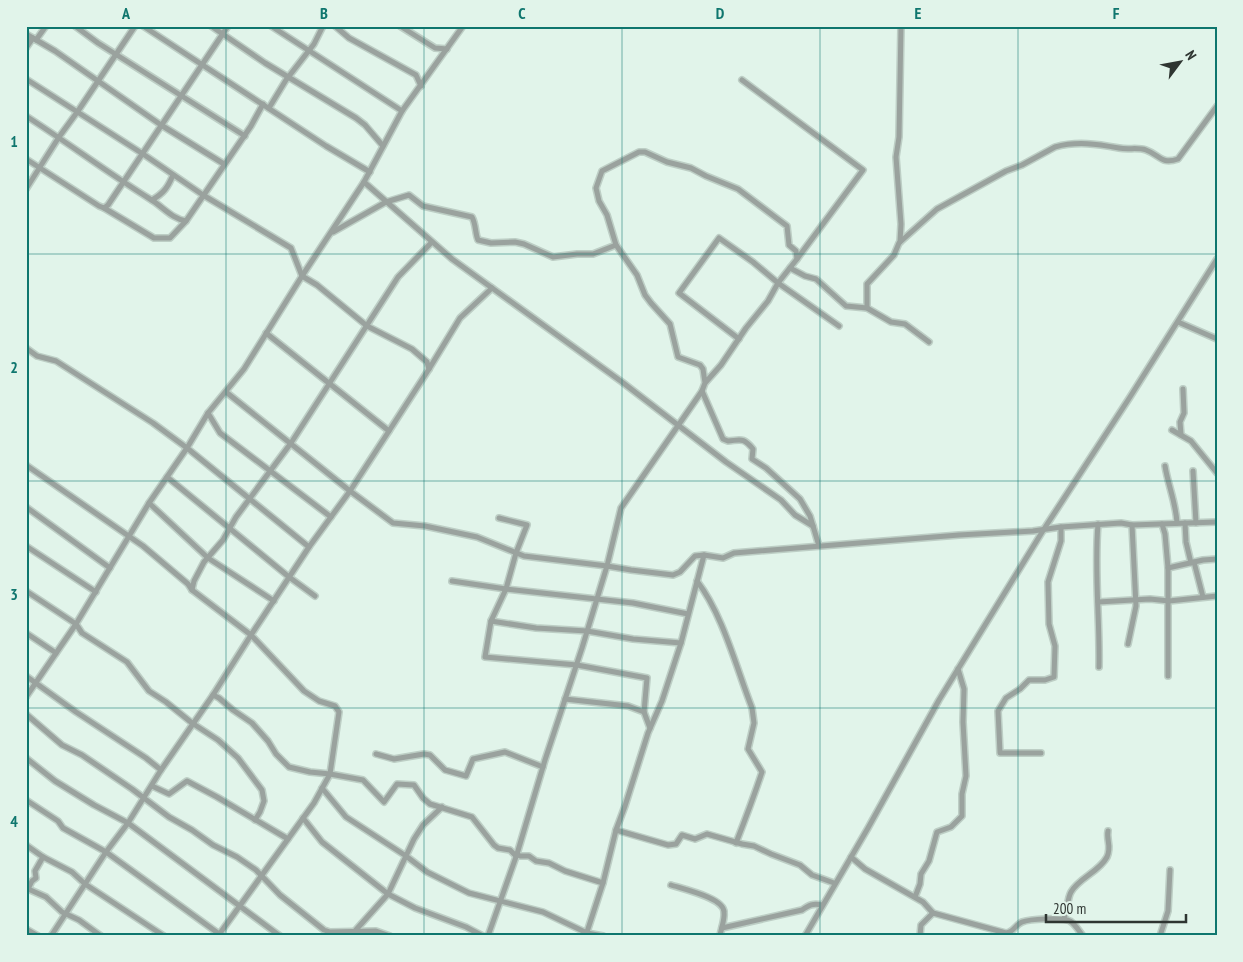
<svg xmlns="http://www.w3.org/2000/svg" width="1243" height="962" viewBox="0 0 1243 962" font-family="'PT Sans Narrow',sans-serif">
<rect width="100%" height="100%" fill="#e1f4ea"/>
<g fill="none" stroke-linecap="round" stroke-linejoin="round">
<defs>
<g id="street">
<path d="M 75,26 L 98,43 L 245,136"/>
<path d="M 143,26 L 326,146 L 370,172"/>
<path d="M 211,26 L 265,63 L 356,118 L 365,125 L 383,146"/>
<path d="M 271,26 L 402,111"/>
<path d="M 335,26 L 349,38 L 416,75 L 421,86"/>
<path d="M 400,26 L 435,48 L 447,49"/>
<path d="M 26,34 L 55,51 L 161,125 L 224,164"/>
<path d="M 36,40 L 46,26"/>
<path d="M 26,48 L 33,38"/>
<path d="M 26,79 L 143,154 L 203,195 L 291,248 L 302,276 L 317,285 L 367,326 L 412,349 L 427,362 L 429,369"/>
<path d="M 742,80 L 863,170 L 797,259"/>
<path d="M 269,108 L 286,80 L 314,44 L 323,26"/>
<path d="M 26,116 C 68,143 108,173 150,199 C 162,206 172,219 186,221"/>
<path d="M 26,159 L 99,206 L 104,208 L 108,205 L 228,26"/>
<path d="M 364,182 L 452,259 L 622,382 L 726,462 L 781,500 L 795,515 L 813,526"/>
<path d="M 26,189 L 59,137 L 78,111 L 135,26"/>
<path d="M 152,200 C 164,193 168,187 173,175"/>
<path d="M 104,208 L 154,238 L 170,238 L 186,221 L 251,126 L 263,104"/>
<path d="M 333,232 L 386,202 L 409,195 L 423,206 L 472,217 C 476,224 475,233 478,240 L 491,243 L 515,242 L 524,244 L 553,257 L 577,254 L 593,254 L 616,245"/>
<path d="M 900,242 L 901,224 L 896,157 L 899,137 L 901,26"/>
<path d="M 790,268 L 805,276 L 816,279 L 846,306 L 867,308 L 891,322 L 905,324 L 929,342"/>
<path d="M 867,308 L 867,284 L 894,255 L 899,243 L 937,209 L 1006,171 L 1022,165 L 1055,147 C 1077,141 1097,144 1119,148 C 1128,150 1138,147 1146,150 C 1160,155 1161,165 1178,159 L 1217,106"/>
<path d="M 1178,322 L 1217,339"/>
<path d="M 266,333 L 389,431"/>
<path d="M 739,339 L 679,293 L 719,238 L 753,262 L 778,283 L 839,326"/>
<path d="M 26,348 L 37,356 L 56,361 L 153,423 L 187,448 L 309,547"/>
<path d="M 705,383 L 703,369 L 700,365 L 678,357 L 670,324 L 651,303 L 645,295 L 637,275 L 616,245 L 607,215 L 599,201 L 596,188 L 602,171 L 639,152 L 645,152 L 667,162 L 691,168 L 706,176 L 738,189 L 787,226 L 789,245 L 796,251 L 797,259 L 778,283 L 768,301 L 746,328 L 721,365 L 705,383 L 702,391 L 723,439 L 728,441 C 741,440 743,437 753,449 L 752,459 L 766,468 L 800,499 L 810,516 L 819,546"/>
<path d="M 226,392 L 350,491 L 393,523 L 425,526 L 477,537 L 524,556 L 607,566 L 621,508 L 702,391"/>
<path d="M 208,413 L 220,433 L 331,517"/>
<path d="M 1172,430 L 1191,441 L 1217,473"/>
<path d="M 1181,435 L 1180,422 L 1184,413 L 1183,389"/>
<path d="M 26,465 L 143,546 L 188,584 L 192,590 L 251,635 L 213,695 L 219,698 L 233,710 L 252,723 L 268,741 L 276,754 L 289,767 L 310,772 L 330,774 L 363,780 L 384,802 L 397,784 L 414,785 L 423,798 L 430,804 L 472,817 L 494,845 L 498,848 L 510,850 L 516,856"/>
<path d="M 1165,466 C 1168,485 1176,503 1177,523"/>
<path d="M 1193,471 L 1196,523"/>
<path d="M 167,477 L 289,577 L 315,596"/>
<path d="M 149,503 L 208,558 L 274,601"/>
<path d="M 26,507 L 110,568"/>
<path d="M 499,518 L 527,525 L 516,553 L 506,589 L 491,621 L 485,657 L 577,665 L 647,678 L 644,712"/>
<path d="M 1185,523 L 1186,542 L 1191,563"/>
<path d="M 1098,524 C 1094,572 1100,619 1099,667"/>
<path d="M 1162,524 L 1165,534 L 1168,568 L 1168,676"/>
<path d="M 26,546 L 96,592"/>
<path d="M 1194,562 L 1203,597"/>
<path d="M 1168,568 L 1203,560 L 1217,559"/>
<path d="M 452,581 L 506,589 L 633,603 L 688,614"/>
<path d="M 697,581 C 723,615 736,667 752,708 L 754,723 L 748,749 L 762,772 C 754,796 745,820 736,843"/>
<path d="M 192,590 L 194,581 L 204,562 L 223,540 L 236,517 L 291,443 L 398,277 L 432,242"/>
<path d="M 26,591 L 76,624 L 82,633 L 127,662 L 149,691 L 166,702 L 192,723 L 218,740 L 238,758 L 262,790 L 264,801 L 260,812 L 255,820"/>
<path d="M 1098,602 L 1150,599 L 1169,601 L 1217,596"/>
<path d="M 491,621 L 536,628 L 587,631 L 633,639 L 681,643"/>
<path d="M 26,633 L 56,653"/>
<path d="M 1128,644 L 1136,606 L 1132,525"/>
<path d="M 26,676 L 76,712 L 146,758 L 161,770 L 128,823 L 106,852 L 51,936"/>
<path d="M 26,697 L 76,624 L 149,503 L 187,448 L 208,413 L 244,369 L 302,276 L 364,182 L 402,111 L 463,26"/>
<path d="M 565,699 L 628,706 L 644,712 L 650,728"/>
<path d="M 26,714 L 62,745 L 82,755 L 132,789 L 169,817 L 192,830 L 213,845 L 237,857 L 256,870 L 280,895 L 324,930 L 330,932 L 376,931 L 390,936"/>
<path d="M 1041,753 L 1000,753 L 998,711 L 1006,698 L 1020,689 L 1029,680 L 1045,680 L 1054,677 L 1055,646 L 1049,624 L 1048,582 L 1061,541 L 1061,527"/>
<path d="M 376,754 L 394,759 L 424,754 L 430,755 L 445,770 L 466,776 L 473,759 L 505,752 L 543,767"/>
<path d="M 26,758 L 55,781 L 94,805 L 128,823 L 280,936"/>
<path d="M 161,770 L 213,695"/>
<path d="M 152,786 L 169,794 L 187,781 L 217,797 L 288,839"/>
<path d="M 322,788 L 346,817 L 406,856 L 427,872 L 469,893 L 543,912 L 587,933 L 603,936"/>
<path d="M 26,800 L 58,821 L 63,828 L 106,852 L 222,936"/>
<path d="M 303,818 L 322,842 L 388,894 L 415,908 L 466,927 L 483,936"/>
<path d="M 616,830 L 625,806 L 648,733 L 662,701 L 681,643 L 704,555"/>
<path d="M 26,845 L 43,857 L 72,872 L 85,884 L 164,936"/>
<path d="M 517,854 L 520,856 L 529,856 L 536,861 L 549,863 L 565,871 L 603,883 L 616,830 L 668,845 L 676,844 L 682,835 L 695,839 L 707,834 L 742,844 L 754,846 L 771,854 L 800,865 L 812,875 L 834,883"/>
<path d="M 851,857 L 865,869 L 923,902 L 933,913 L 1006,933 C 1014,932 1015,925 1022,922 C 1029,919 1064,917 1070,921 C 1075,924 1079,931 1083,936"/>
<path d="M 671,885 C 683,889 724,898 724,912 C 725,920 721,928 720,936"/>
<path d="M 26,888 L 46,897 L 62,912 L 79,920 L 101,936"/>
<path d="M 28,889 L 32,881 L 36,878 L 35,871 L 43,857"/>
<path d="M 915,897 L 920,884 L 921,874 L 929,861 L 937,832 L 951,827 L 962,816 L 962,794 L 966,776 L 963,722 L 964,689 L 958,669"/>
<path d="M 1064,918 C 1068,910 1067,899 1071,892 C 1079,878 1099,872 1107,857 C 1112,846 1106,840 1108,831"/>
<path d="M 722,928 L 802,910 C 809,905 813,903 822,905"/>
<path d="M 26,929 L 38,936"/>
<path d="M 354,932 L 388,894 L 414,839 L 423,825 L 442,807"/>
<path d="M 586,935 L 603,883"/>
<path d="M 218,936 L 314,803 L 330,774 L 339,712 L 335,706 L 319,701 L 304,691 L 251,635 L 309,547 L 350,491 L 389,431 L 429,369 L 460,318 L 492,288"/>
<path d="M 488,936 L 517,854 L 545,760 L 582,648 L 607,566 L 631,570 L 673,575 L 680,572 L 695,556 L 704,555 L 723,558 L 734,553 L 959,535 L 1033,531 L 1061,527 L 1121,523 L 1132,525 L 1217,522"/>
<path d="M 805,936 L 868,828 L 939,700 L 1044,529 L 1130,397 L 1217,259"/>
<path d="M 920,936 L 921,925 L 933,913"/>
<path d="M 1160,936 L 1168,911 L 1170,870"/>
</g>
</defs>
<use href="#street" stroke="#bdcec5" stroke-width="8"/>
<use href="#street" stroke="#9aa29e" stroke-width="5"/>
</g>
<path fill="none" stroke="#0f766e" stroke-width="1" stroke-opacity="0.55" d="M 226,26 L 226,936M 424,26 L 424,936M 622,26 L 622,936M 820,26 L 820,936M 1018,26 L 1018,936M 26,254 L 1217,254M 26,481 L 1217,481M 26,708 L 1217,708"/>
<rect width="1243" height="962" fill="none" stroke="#e1f4ea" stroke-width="55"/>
<g transform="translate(1180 62) rotate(58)" stroke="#e1f4ea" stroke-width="4" paint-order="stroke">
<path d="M0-4L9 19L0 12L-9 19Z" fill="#2e3531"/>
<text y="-8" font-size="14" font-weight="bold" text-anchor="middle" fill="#2e3531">N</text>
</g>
<path d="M1046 914v8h140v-8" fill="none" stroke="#2e3531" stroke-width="2.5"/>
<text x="1053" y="914" font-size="15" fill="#2e3531" stroke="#e1f4ea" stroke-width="4" paint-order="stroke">200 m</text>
<rect x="28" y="28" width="1188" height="906" fill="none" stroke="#0f766e" stroke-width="2"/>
<g font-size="16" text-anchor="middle" font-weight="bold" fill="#0f766e">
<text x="126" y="19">A</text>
<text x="324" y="19">B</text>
<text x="522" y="19">C</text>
<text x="720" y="19">D</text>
<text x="918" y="19">E</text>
<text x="1116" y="19">F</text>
<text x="14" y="147">1</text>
<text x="14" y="373">2</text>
<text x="14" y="600">3</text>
<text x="14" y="827">4</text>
</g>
</svg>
